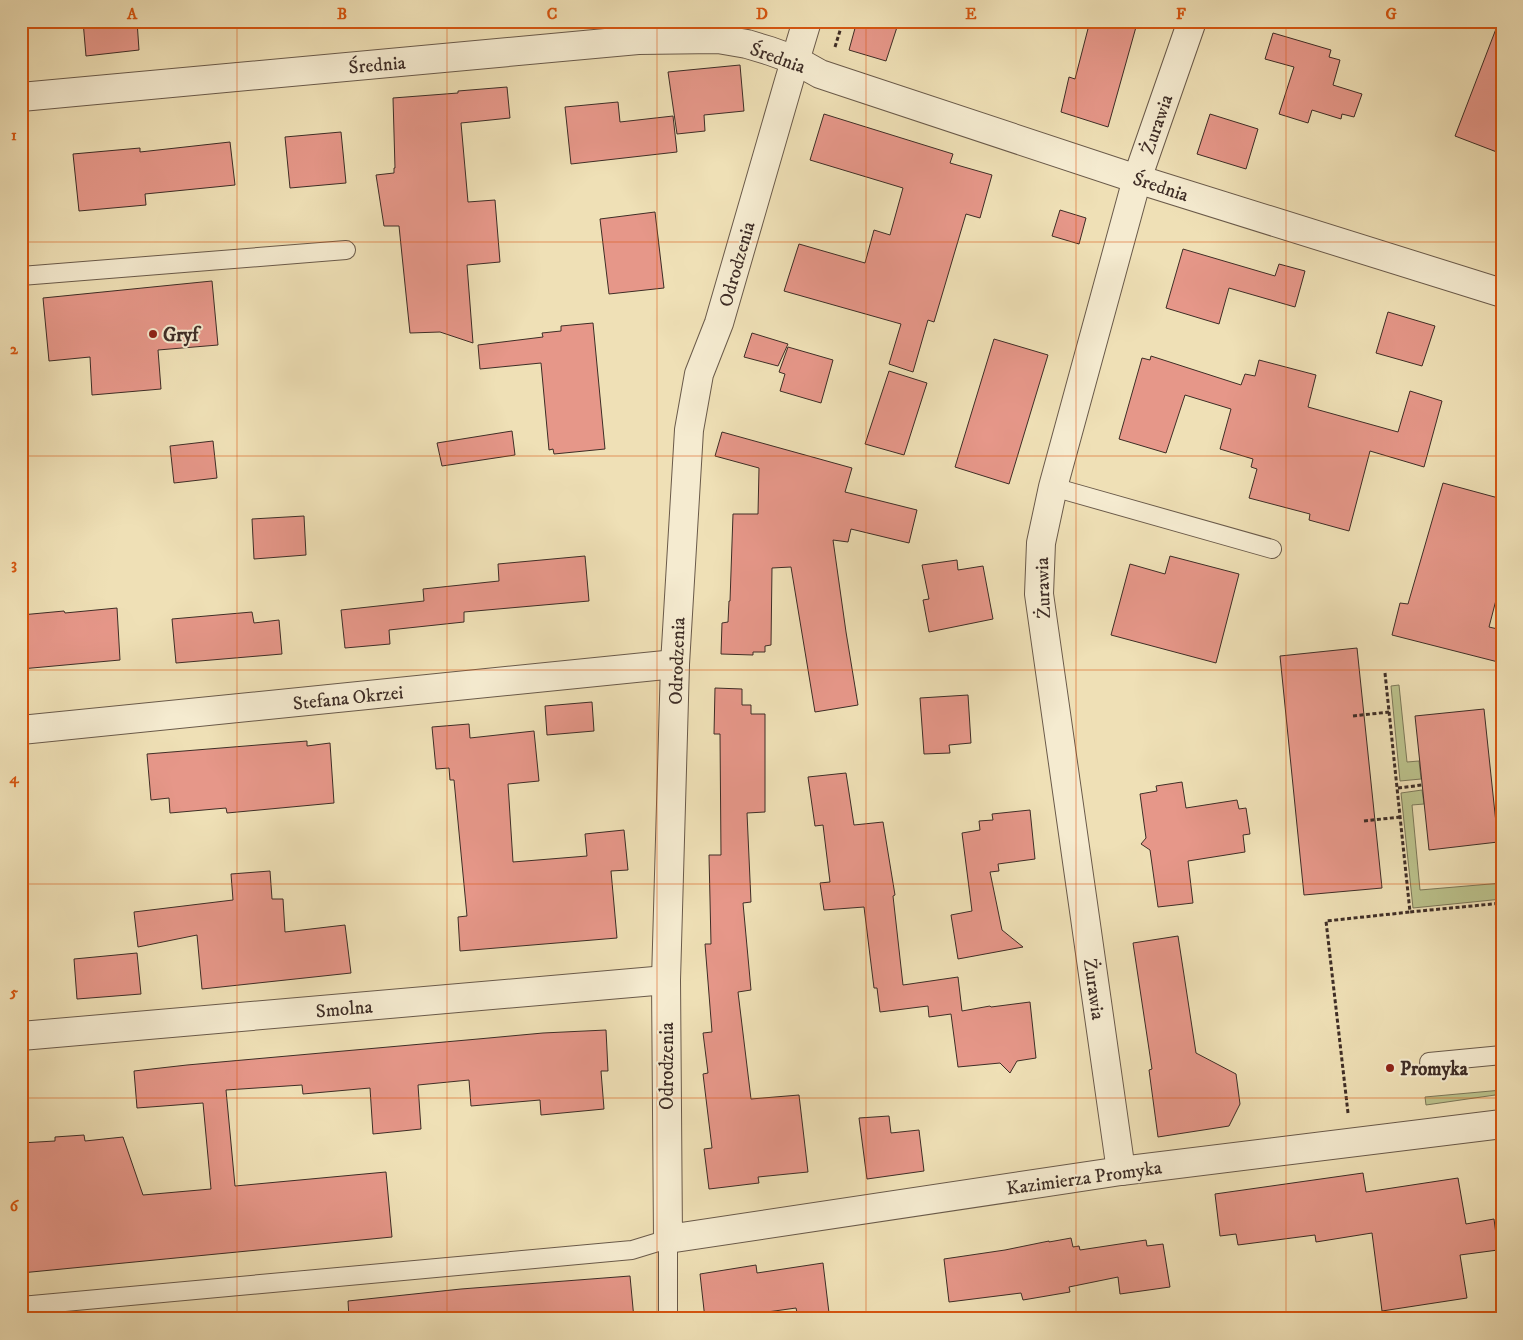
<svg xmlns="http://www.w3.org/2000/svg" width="1523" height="1340" viewBox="0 0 1523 1340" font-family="'IM FELL DW Pica',serif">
<rect width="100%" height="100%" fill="#efe0b6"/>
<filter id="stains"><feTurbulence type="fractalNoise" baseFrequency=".004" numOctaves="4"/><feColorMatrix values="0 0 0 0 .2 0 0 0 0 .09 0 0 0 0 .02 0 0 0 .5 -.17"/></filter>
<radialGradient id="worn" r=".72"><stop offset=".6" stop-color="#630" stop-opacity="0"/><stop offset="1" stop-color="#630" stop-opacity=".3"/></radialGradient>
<g fill="#bbc28c" stroke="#7c7859">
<path d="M 1399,685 L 1407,762 L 1419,761 L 1421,779 L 1400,781 L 1391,686 Z"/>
<path d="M 1422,790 L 1424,804 L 1412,805 L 1420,890 L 1502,883 L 1502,899 L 1413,908 L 1401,793 Z"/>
<path d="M 1502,1090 L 1502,1094 L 1426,1105 L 1425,1097 Z"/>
</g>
<g fill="#e69789" stroke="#3e2d26">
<path d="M 83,21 L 137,21 L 139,50 L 86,56 Z"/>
<path d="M 857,21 L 899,21 L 886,61 L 849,50 Z"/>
<path d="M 1090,21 L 1117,21 L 1136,27 L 1108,127 L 1061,112 L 1069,77 L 1075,79 Z"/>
<path d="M 1499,21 L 1502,21 L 1502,154 L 1455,136 Z"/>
<path d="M 1273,33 L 1331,50 L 1329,57 L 1340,60 L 1333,85 L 1362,94 L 1354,117 L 1342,114 L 1341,119 L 1312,110 L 1308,123 L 1279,114 L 1294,67 L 1265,59 Z"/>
<path d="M 740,65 L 744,111 L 704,115 L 705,131 L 677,134 L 668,72 Z"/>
<path d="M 507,87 L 510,118 L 461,123 L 468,202 L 495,200 L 500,262 L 467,265 L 473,343 L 440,332 L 410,333 L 399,226 L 384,226 L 376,175 L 394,173 L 394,168 L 395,168 L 393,98 L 458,93 L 458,91 Z"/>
<path d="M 618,102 L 620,122 L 673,116 L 677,152 L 571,164 L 565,107 Z"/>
<path d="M 824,114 L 953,154 L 950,163 L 992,175 L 980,218 L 966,214 L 934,322 L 928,320 L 913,372 L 889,364 L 901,324 L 784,291 L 799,244 L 865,263 L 874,230 L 890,235 L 903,188 L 810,160 Z"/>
<path d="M 1210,114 L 1258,129 L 1246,169 L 1197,154 Z"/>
<path d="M 341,132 L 346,183 L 290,188 L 285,137 Z"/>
<path d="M 230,142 L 235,185 L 145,194 L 146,205 L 79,211 L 73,154 L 140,148 L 140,152 Z"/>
<path d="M 1060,210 L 1086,218 L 1079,244 L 1052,236 Z"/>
<path d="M 655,212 L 664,288 L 609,294 L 600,219 Z"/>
<path d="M 1183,249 L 1275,276 L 1279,264 L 1305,271 L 1295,307 L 1229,288 L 1219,324 L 1166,308 Z"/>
<path d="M 212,281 L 218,345 L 158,350 L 161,389 L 92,395 L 90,357 L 49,361 L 43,298 Z"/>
<path d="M 1388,312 L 1435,326 L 1422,366 L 1376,353 Z"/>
<path d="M 593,323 L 605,449 L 554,454 L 553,449 L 549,450 L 541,363 L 480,369 L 478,345 L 543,337 L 542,333 L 561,331 L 561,326 Z"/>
<path d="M 752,333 L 788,344 L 778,366 L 744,357 Z"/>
<path d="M 994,339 L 1048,355 L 1009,484 L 955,467 Z"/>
<path d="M 788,347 L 833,360 L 821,403 L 780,391 L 785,374 L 779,372 Z"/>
<path d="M 1151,356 L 1241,385 L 1245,374 L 1255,376 L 1259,360 L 1316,375 L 1308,407 L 1398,432 L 1410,391 L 1442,401 L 1424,467 L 1370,451 L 1349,531 L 1309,520 L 1310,514 L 1249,498 L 1257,469 L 1251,467 L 1253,459 L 1220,449 L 1231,409 L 1185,395 L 1166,453 L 1119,439 L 1142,358 L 1150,360 Z"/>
<path d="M 889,371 L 927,383 L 904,455 L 865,444 Z"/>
<path d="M 512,431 L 515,455 L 442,466 L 437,443 Z"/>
<path d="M 722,432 L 852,468 L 845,492 L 917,510 L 909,543 L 851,529 L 848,542 L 833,540 L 846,632 L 858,705 L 815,712 L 791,567 L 772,568 L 771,645 L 765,646 L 765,652 L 753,652 L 753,655 L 721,654 L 722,623 L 728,622 L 729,601 L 730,601 L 733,514 L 758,514 L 759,468 L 715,456 Z"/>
<path d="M 213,441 L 217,478 L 174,483 L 170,446 Z"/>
<path d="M 1443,483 L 1502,499 L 1502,577 L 1489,627 L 1502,630 L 1502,663 L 1392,635 L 1400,603 L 1408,604 Z"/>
<path d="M 304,516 L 306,555 L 254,559 L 252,519 Z"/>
<path d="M 585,556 L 589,601 L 464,612 L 464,622 L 389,630 L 390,644 L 345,648 L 341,610 L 424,601 L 423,589 L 499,581 L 498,564 Z"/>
<path d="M 1170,556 L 1239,574 L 1216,663 L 1111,635 L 1130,564 L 1165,574 Z"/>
<path d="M 957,560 L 958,570 L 983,566 L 993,619 L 929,632 L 923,600 L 929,599 L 922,565 Z"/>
<path d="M 117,608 L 120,660 L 21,669 L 21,615 L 64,611 L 65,613 Z"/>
<path d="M 252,612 L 254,623 L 279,620 L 282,654 L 176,663 L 172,619 Z"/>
<path d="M 1357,648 L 1382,888 L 1304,895 L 1280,656 Z"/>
<path d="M 715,688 L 742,689 L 742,705 L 751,705 L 751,714 L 765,714 L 765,812 L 747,813 L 751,902 L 743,903 L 751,990 L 738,992 L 751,1099 L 799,1095 L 808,1172 L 758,1177 L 759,1183 L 709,1189 L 704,1149 L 712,1148 L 703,1074 L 708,1073 L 703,1033 L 712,1032 L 705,944 L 711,944 L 709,855 L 721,855 L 720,734 L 714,734 Z"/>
<path d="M 968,695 L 971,743 L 949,745 L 950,753 L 924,754 L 920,698 Z"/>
<path d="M 592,702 L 594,731 L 547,735 L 545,706 Z"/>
<path d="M 1484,709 L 1498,842 L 1429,850 L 1415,716 Z"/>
<path d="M 469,724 L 470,738 L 534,731 L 539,781 L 508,784 L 513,862 L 587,856 L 585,834 L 624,830 L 628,870 L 611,871 L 617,938 L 460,951 L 458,917 L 467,916 L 454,780 L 450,780 L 449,768 L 436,769 L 432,727 Z"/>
<path d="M 307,741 L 307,746 L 330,743 L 334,803 L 227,813 L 226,808 L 170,813 L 169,798 L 151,800 L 147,754 Z"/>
<path d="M 846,773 L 854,825 L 883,822 L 895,895 L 893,896 L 903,985 L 958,977 L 962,1011 L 990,1006 L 991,1007 L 1030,1002 L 1036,1058 L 1017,1061 L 1010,1073 L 1000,1063 L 958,1067 L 951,1014 L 929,1017 L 928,1006 L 880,1012 L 877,988 L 874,988 L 864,907 L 824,910 L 820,883 L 830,882 L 823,825 L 815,826 L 808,777 Z"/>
<path d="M 1182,782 L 1186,808 L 1237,800 L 1239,809 L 1246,808 L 1250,834 L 1243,835 L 1245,852 L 1188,861 L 1193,903 L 1158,907 L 1150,850 L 1141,844 L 1146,838 L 1140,794 L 1157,791 L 1156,786 Z"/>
<path d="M 1030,810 L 1035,859 L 998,864 L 999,871 L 990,872 L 1002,930 L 1023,947 L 958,959 L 951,915 L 972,911 L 962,833 L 980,830 L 979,821 L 993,820 L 992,814 Z"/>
<path d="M 270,871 L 272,899 L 283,899 L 285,932 L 345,925 L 351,973 L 202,989 L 197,935 L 138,947 L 134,912 L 233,900 L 231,874 Z"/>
<path d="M 1178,936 L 1196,1053 L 1236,1074 L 1240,1104 L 1229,1126 L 1158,1137 L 1149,1070 L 1152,1069 L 1133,943 Z"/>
<path d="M 137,953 L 141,994 L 77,999 L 74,959 Z"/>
<path d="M 606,1030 L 608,1071 L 601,1071 L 604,1109 L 541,1115 L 540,1100 L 471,1106 L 469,1080 L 418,1085 L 421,1129 L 373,1134 L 370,1088 L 303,1094 L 302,1085 L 226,1090 L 235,1186 L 386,1172 L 392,1237 L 21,1273 L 21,1143 L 55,1141 L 55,1137 L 84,1135 L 85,1141 L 123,1137 L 143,1195 L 211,1189 L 203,1103 L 137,1108 L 134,1071 L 187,1065 L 478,1039 L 543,1033 Z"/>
<path d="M 889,1116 L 891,1133 L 919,1130 L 924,1171 L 867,1179 L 859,1118 Z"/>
<path d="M 1363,1173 L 1366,1192 L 1458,1178 L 1466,1224 L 1494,1219 L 1498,1250 L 1460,1255 L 1467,1298 L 1382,1311 L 1372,1233 L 1316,1242 L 1315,1235 L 1238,1245 L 1236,1234 L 1220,1236 L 1215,1194 Z"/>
<path d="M 1071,1238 L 1073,1247 L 1079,1246 L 1080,1250 L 1146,1240 L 1147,1246 L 1163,1244 L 1170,1287 L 1120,1294 L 1118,1277 L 1069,1287 L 1070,1292 L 1023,1300 L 1021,1293 L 949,1302 L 944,1259 L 1005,1250 L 1049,1241 L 1049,1242 Z"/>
<path d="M 823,1263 L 829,1313 L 798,1317 L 796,1308 L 717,1319 L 705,1319 L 700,1274 L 756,1265 L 757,1273 Z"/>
<path d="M 630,1276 L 634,1319 L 349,1319 L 348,1301 L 461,1289 Z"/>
</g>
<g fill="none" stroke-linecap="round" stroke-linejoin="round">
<defs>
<g id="lane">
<path d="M 21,276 L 346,250"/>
<path d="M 1053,487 L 1272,549"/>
<path d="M 1429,1062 L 1502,1055"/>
<path d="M 21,1306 L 632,1250 L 668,1239 L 668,1319"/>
</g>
<g id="street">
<path d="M 807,21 L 789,81 L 719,323 L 699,374 L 689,430 L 675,664 L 666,980 L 668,1239 L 1121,1171 L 1502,1124"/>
<path d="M 21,97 L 638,40 L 718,39 L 747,44 L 770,51 L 795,60 L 820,74 L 841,81 L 1137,179 L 1502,293"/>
<path d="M 21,730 L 675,664"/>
<path d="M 21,1036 L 666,980"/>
<path d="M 1121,1171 L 1039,594 L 1041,543 L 1053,487 L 1137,179 L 1192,21"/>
</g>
</defs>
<use href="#lane" stroke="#6a5a4a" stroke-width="20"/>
<use href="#street" stroke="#6a5a4a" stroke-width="30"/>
<g stroke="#3e2d26" stroke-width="3" stroke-dasharray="4 2.5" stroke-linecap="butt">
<path d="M 835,47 L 843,21"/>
<path d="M 1385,673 L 1410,912 L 1502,903"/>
<path d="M 1353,716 L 1389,712"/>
<path d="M 1398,788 L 1422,785"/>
<path d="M 1364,821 L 1400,817"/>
<path d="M 1348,1113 L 1326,921 L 1410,912"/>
</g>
<use href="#lane" stroke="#f5ebd0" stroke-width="18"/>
<use href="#street" stroke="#f5ebd0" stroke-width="28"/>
</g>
<path fill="none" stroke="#d7550f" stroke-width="1" stroke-opacity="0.55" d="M 237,21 L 237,1319M 447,21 L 447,1319M 657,21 L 657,1319M 866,21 L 866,1319M 1076,21 L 1076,1319M 1286,21 L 1286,1319M 21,242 L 1502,242M 21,456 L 1502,456M 21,670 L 1502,670M 21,884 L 1502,884M 21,1098 L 1502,1098"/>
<g fill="#8f2418" stroke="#f5ebd0" stroke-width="2">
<circle cx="153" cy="334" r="5"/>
<circle cx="1390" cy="1068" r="5"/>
</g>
<g text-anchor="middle" stroke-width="4" stroke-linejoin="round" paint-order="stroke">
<g font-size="19" fill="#3e2d26" stroke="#f5ebd0">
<text transform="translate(778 57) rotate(20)" y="7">Średnia</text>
<text transform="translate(377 64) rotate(-5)" y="7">Średnia</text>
<text transform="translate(1156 124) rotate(-71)" y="7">Żurawia</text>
<text transform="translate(1161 186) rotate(18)" y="7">Średnia</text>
<text transform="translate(736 264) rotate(-74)" y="7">Odrodzenia</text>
<text transform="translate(1042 588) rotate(-92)" y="7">Żurawia</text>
<text transform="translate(676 661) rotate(-88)" y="7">Odrodzenia</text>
<text transform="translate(348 697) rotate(-6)" y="7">Stefana Okrzei</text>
<text transform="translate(1095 989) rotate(82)" y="7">Żurawia</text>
<text transform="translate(344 1008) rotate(-5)" y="7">Smolna</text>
<text transform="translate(666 1066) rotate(-90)" y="7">Odrodzenia</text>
<text transform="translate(1084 1177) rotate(-8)" y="7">Kazimierza Promyka</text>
</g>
<g font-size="19" font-weight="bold" fill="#3e2d26" stroke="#f5ebd0" text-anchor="start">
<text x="163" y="341">Gryf</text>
<text x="1400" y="1075">Promyka</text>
</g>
</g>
<rect width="1523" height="1340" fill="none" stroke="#efe0b6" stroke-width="55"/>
<rect x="28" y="28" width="1468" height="1284" fill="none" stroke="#d7550f" stroke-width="2"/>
<g font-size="16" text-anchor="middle" font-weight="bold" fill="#d7550f">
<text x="132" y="19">A</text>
<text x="342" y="19">B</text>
<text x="552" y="19">C</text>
<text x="762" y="19">D</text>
<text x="971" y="19">E</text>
<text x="1181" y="19">F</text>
<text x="1391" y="19">G</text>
<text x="14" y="140">1</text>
<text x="14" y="354">2</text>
<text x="14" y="569">3</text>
<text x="14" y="783">4</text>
<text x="14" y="997">5</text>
<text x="14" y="1211">6</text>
</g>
<rect width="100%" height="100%" filter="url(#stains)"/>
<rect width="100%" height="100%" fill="url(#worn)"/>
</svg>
